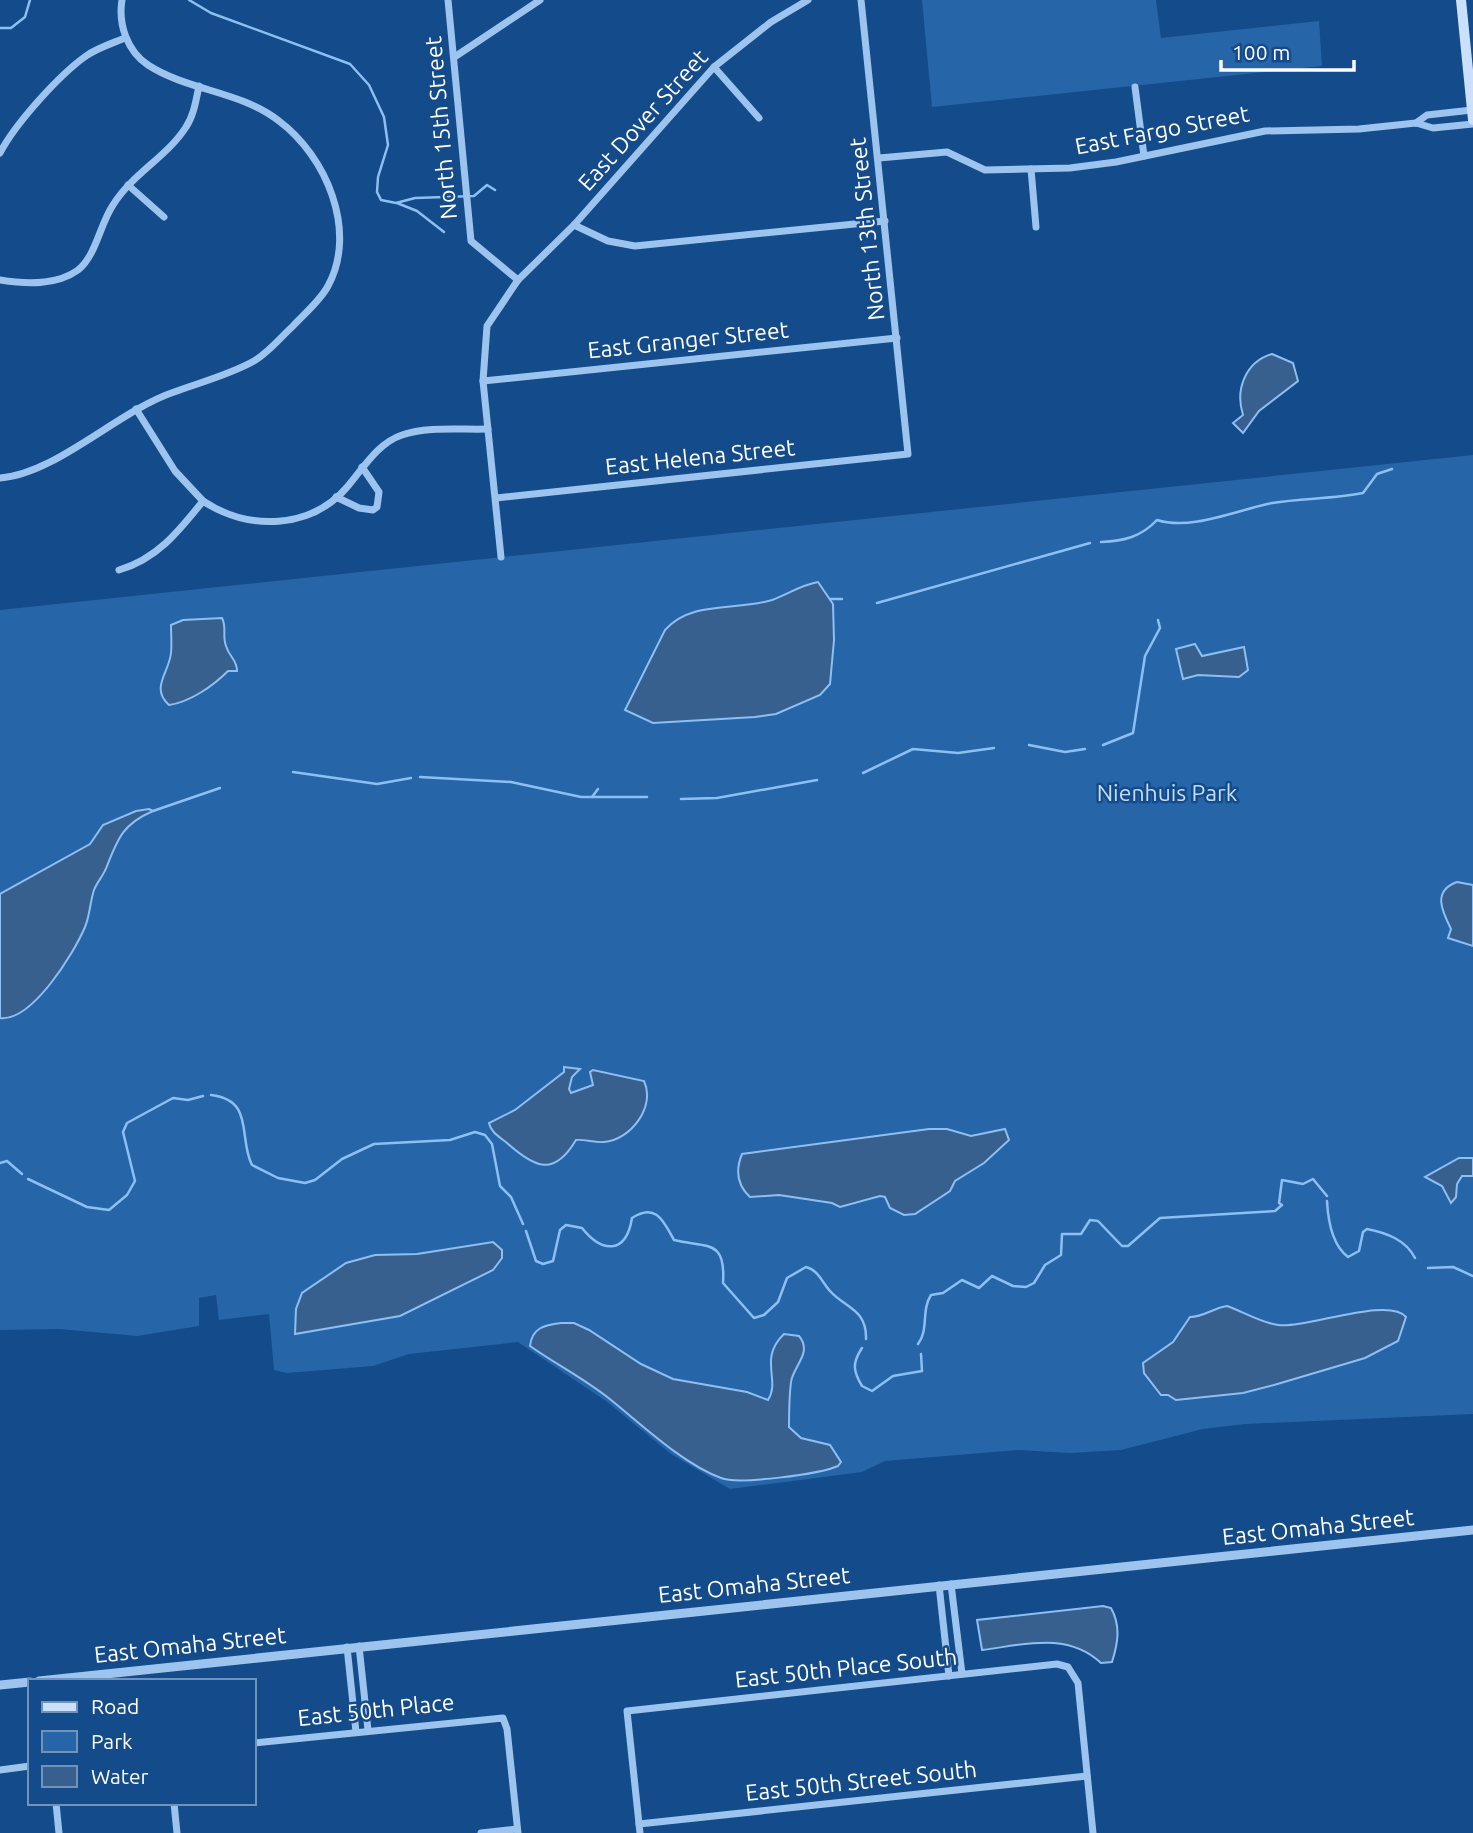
<svg xmlns="http://www.w3.org/2000/svg" width="1473" height="1833" viewBox="0 0 1473 1833" font-family="Ubuntu,sans-serif">
<rect width="100%" height="100%" fill="#144b8a"/>
<g fill="#2765a9">
<path d="M 922,0 L 1156,0 L 1161,38 L 1319,21 L 1322,66 L 932,107 Z"/>
<path d="M 1473,455 L 1473,1414 L 1245,1424 L 1203,1429 L 1121,1450 L 1070,1453 L 1019,1450 L 885,1461 L 862,1472 L 730,1489 L 671,1454 L 606,1401 L 518,1342 L 409,1354 L 373,1366 L 287,1373 L 274,1370 L 269,1314 L 219,1320 L 216,1295 L 199,1298 L 199,1326 L 137,1336 L 59,1329 L 0,1330 L 0,610 Z"/>
</g>
<g fill="#38608f" stroke="#8ebff2" stroke-width="2">
<path d="M 1272,354 L 1293,363 L 1298,381 L 1259,411 L 1243,433 L 1233,423 L 1243,415 C 1235,390 1245,362 1272,354 Z"/>
<path d="M 818,582 L 833,604 L 834,640 L 830,684 L 820,695 L 776,714 L 755,717 L 653,723 L 625,710 L 665,630 C 692,600 736,611 772,600 C 788,594 801,585 818,582 Z"/>
<path d="M 222,618 C 227,627 222,636 226,646 C 229,657 237,659 237,671 L 228,671 C 213,686 190,702 169,705 C 150,688 169,673 171,653 C 172,644 171,634 171,625 L 183,620 Z"/>
<path d="M 1195,644 L 1202,656 L 1244,647 L 1248,670 L 1239,677 L 1198,675 L 1183,679 L 1176,649 Z"/>
<path d="M 149,809 L 153,811 C 123,824 118,838 107,866 C 104,875 97,882 94,890 C 90,902 90,915 85,927 C 74,953 32,1022 0,1018 L 0,894 L 90,844 L 103,825 L 136,811 Z"/>
<path d="M 1457,882 L 1473,885 L 1473,946 L 1448,938 L 1451,929 C 1442,911 1432,891 1457,882 Z"/>
<path d="M 564,1067 L 580,1069 L 572,1077 L 569,1089 L 571,1093 L 593,1085 L 590,1072 L 593,1070 L 644,1081 C 656,1106 631,1140 604,1142 C 594,1143 586,1139 576,1140 C 554,1177 535,1168 507,1143 C 500,1137 491,1133 489,1123 L 515,1110 L 564,1072 Z"/>
<path d="M 929,1129 L 947,1129 L 971,1136 L 1005,1129 L 1009,1140 L 984,1163 L 955,1181 L 950,1191 L 915,1214 L 904,1215 L 890,1208 L 885,1197 L 880,1196 L 840,1207 L 832,1203 L 779,1195 L 750,1197 C 737,1185 735,1171 742,1154 Z"/>
<path d="M 1459,1158 L 1473,1158 L 1473,1176 L 1462,1176 L 1457,1184 L 1456,1197 L 1451,1203 L 1442,1186 L 1425,1177 Z"/>
<path d="M 493,1242 L 502,1250 L 502,1258 L 493,1270 L 400,1316 L 295,1334 L 296,1309 L 302,1293 L 346,1263 L 375,1255 L 417,1254 Z"/>
<path d="M 1227,1306 C 1244,1312 1261,1323 1278,1325 C 1305,1329 1389,1296 1406,1317 L 1398,1341 L 1365,1358 L 1274,1385 L 1243,1393 L 1176,1400 L 1168,1395 L 1161,1395 L 1144,1373 L 1143,1363 L 1173,1342 L 1190,1317 C 1204,1317 1213,1308 1227,1306 Z"/>
<path d="M 561,1323 L 574,1323 L 589,1330 L 641,1364 L 673,1379 L 747,1392 L 768,1400 C 781,1380 758,1359 784,1334 L 799,1336 C 813,1353 793,1366 791,1382 C 789,1398 789,1411 789,1427 L 801,1438 L 830,1445 L 841,1462 L 838,1466 C 820,1474 738,1485 721,1478 C 683,1464 642,1425 611,1400 C 585,1379 557,1365 530,1346 C 532,1328 544,1325 561,1323 Z"/>
<path d="M 1103,1606 L 1111,1608 C 1121,1626 1118,1643 1112,1662 L 1101,1663 C 1067,1631 1023,1645 982,1650 L 977,1620 Z"/>
</g>
<g fill="none" stroke-linecap="round" stroke-linejoin="round">
<g stroke="#8ebff2" stroke-width="2.5">
<path d="M 189,0 L 211,13 L 350,64 L 369,85 L 384,117 L 388,145 L 378,177 L 377,192 L 381,200 L 396,203 L 415,198 L 474,196 L 487,185 L 495,190"/>
<path d="M 0,28 L 11,28 L 25,17 L 30,0"/>
<path d="M 397,203 L 417,211 L 444,232"/>
<path d="M 1101,542 C 1124,541 1141,537 1157,520 C 1191,531 1237,510 1272,503 C 1302,498 1333,499 1363,493 L 1377,474 L 1392,469"/>
<path d="M 830,599 L 842,599"/>
<path d="M 877,603 L 1090,543"/>
<path d="M 1029,745 L 1065,752 L 1085,749"/>
<path d="M 1103,745 L 1133,733 L 1145,656 L 1160,628 L 1158,620"/>
<path d="M 293,772 L 377,784 L 411,778"/>
<path d="M 863,773 L 913,749 L 958,753 L 994,748"/>
<path d="M 420,777 L 511,782 L 581,797 L 647,797"/>
<path d="M 592,797 L 598,789"/>
<path d="M 681,799 L 717,798 L 817,780"/>
<path d="M 153,811 L 220,788"/>
<path d="M 211,1095 C 255,1100 238,1138 252,1165 L 278,1178 L 305,1183 L 315,1180 L 342,1159 L 374,1144 L 450,1140 L 475,1132 L 485,1135 L 492,1144 L 500,1186 L 511,1197 L 523,1224"/>
<path d="M 0,1163 L 7,1161 L 22,1174"/>
<path d="M 28,1179 L 87,1207 L 109,1210 L 127,1195 L 135,1181 L 123,1132 L 127,1123 L 173,1098 L 188,1100 L 203,1096"/>
<path d="M 1327,1201 C 1328,1220 1332,1245 1348,1257 L 1359,1251 L 1363,1232 L 1367,1229 C 1387,1233 1406,1240 1415,1258"/>
<path d="M 526,1231 L 536,1261 L 543,1264 L 553,1261 L 560,1230 L 566,1225 L 582,1228 C 602,1253 626,1255 632,1218 C 656,1202 664,1222 674,1240 C 708,1248 726,1239 723,1283 L 754,1318 L 764,1315 L 778,1302 L 787,1278 L 806,1267 C 818,1270 822,1282 830,1291 C 845,1308 867,1309 866,1339"/>
<path d="M 1428,1268 L 1453,1267 L 1473,1276"/>
<path d="M 918,1344 C 929,1330 921,1310 931,1295 L 943,1293 L 962,1280 L 979,1288 L 992,1276 L 1013,1286 L 1026,1287 L 1034,1283 L 1045,1265 L 1061,1255 L 1062,1234 L 1081,1234 L 1090,1220 L 1098,1221 L 1122,1246 L 1128,1246 L 1160,1218 L 1275,1211 L 1282,1205 L 1279,1203 L 1282,1180 L 1303,1184 L 1313,1179 L 1327,1196"/>
<path d="M 862,1348 C 852,1363 853,1371 862,1386 L 872,1391 L 893,1376 L 922,1371 L 921,1354"/>
</g>
<g stroke="#9cc4ef" stroke-width="7">
<path d="M 448,0 L 471,241 L 518,280"/>
<path d="M 456,56 L 540,0"/>
<path d="M 714,67 L 759,118"/>
<path d="M 1135,87 L 1144,156"/>
<path d="M 1416,123 L 1427,115 L 1472,110"/>
<path d="M 0,153 C 15,124 59,75 86,56 C 97,48 113,43 125,38"/>
<path d="M 879,158 L 947,152 L 985,170 L 1070,168 L 1116,162 L 1265,131 L 1359,129 L 1416,123 L 1433,128 L 1473,124"/>
<path d="M 1031,169 L 1036,227"/>
<path d="M 128,185 L 164,217"/>
<path d="M 574,225 L 608,241 L 635,246 L 885,221"/>
<path d="M 0,280 C 25,284 56,286 78,270 C 96,256 100,224 113,205 C 132,174 167,157 186,127 C 194,115 196,100 199,86"/>
<path d="M 483,381 L 897,338"/>
<path d="M 136,409 L 175,471 L 203,501"/>
<path d="M 0,478 C 56,474 118,411 174,392 C 201,382 229,375 254,361 C 268,353 281,337 293,326 C 304,314 320,301 328,286 C 358,231 326,156 279,121 C 241,91 188,91 148,65 C 127,51 118,24 122,0"/>
<path d="M 336,497 L 359,508 L 373,510 L 377,507 L 379,492 L 362,467"/>
<path d="M 496,498 L 908,454 L 861,0"/>
<path d="M 501,557 L 483,381 L 487,326 L 518,280 L 574,225 L 714,67 L 771,22 L 808,0"/>
<path d="M 119,570 C 157,559 179,531 203,501 C 248,531 311,530 348,486 C 364,467 378,443 402,435 C 427,426 462,430 488,429"/>
<path d="M 951,1584 L 962,1674"/>
<path d="M 939,1585 L 949,1676"/>
<path d="M 359,1646 L 368,1730"/>
<path d="M 347,1647 L 356,1732"/>
<path d="M 254,1743 L 503,1718 L 507,1729 L 518,1833"/>
<path d="M 0,1770 L 30,1766"/>
<path d="M 56,1803 L 59,1833"/>
<path d="M 174,1803 L 177,1833"/>
<path d="M 639,1824 L 1087,1776"/>
<path d="M 481,1833 L 517,1829"/>
<path d="M 640,1833 L 627,1711 L 1057,1664 L 1068,1667 L 1078,1683 L 1093,1833"/>
</g>
<g stroke="#9cc4ef" stroke-width="9">
<path d="M 39,1681 L 1473,1530"/>
<path d="M 0,1685 L 30,1682"/>
</g>
<path stroke="#cae0fb" stroke-width="10" d="M 1461,0 L 1473,120"/>
</g>
<g text-anchor="middle" stroke-width="5" stroke-linejoin="round" paint-order="stroke">
<g font-size="23" fill="#fff" stroke="#144b8a">
<text transform="translate(643 120) rotate(-48)" y="8">East Dover Street</text>
<text transform="translate(441 128) rotate(-95)" y="8">North 15th Street</text>
<text transform="translate(1162 130) rotate(-11)" y="8">East Fargo Street</text>
<text transform="translate(867 229) rotate(-96)" y="8">North 13th Street</text>
<text transform="translate(688 340) rotate(-6)" y="8">East Granger Street</text>
<text transform="translate(700 457) rotate(-6)" y="8">East Helena Street</text>
<text transform="translate(1318 1527) rotate(-6)" y="8">East Omaha Street</text>
<text transform="translate(754 1585) rotate(-6)" y="8">East Omaha Street</text>
<text transform="translate(190 1645) rotate(-6)" y="8">East Omaha Street</text>
<text transform="translate(846 1668) rotate(-6)" y="8">East 50th Place South</text>
<text transform="translate(376 1710) rotate(-6)" y="8">East 50th Place</text>
<text transform="translate(861 1781) rotate(-6)" y="8">East 50th Street South</text>
</g>
<g font-size="23" fill="#c2ddfb" stroke="#144b8a">
<text x="1167" y="801">Nienhuis Park</text>
</g>
</g>
<rect x="28" y="1679" width="228" height="126" fill="#144b8a" stroke="#7293b9" stroke-width="2"/>
<rect x="42" y="1702" width="35" height="10" fill="#cae0fb" stroke="#7293b9" stroke-width="2"/>
<text x="91" y="1714" font-size="21" fill="#ffffff">Road</text>
<rect x="42" y="1731" width="35" height="21" fill="#2765a9" stroke="#7293b9" stroke-width="2"/>
<text x="91" y="1749" font-size="21" fill="#ffffff">Park</text>
<rect x="42" y="1766" width="35" height="21" fill="#38608f" stroke="#7293b9" stroke-width="2"/>
<text x="91" y="1784" font-size="21" fill="#ffffff">Water</text>
<path d="M1221 60v10h133v-10" fill="none" stroke="#ffffff" stroke-width="3.5"/>
<text x="1232" y="60" font-size="21" fill="#ffffff" stroke="#144b8a" stroke-width="5" paint-order="stroke">100 m</text>
</svg>
